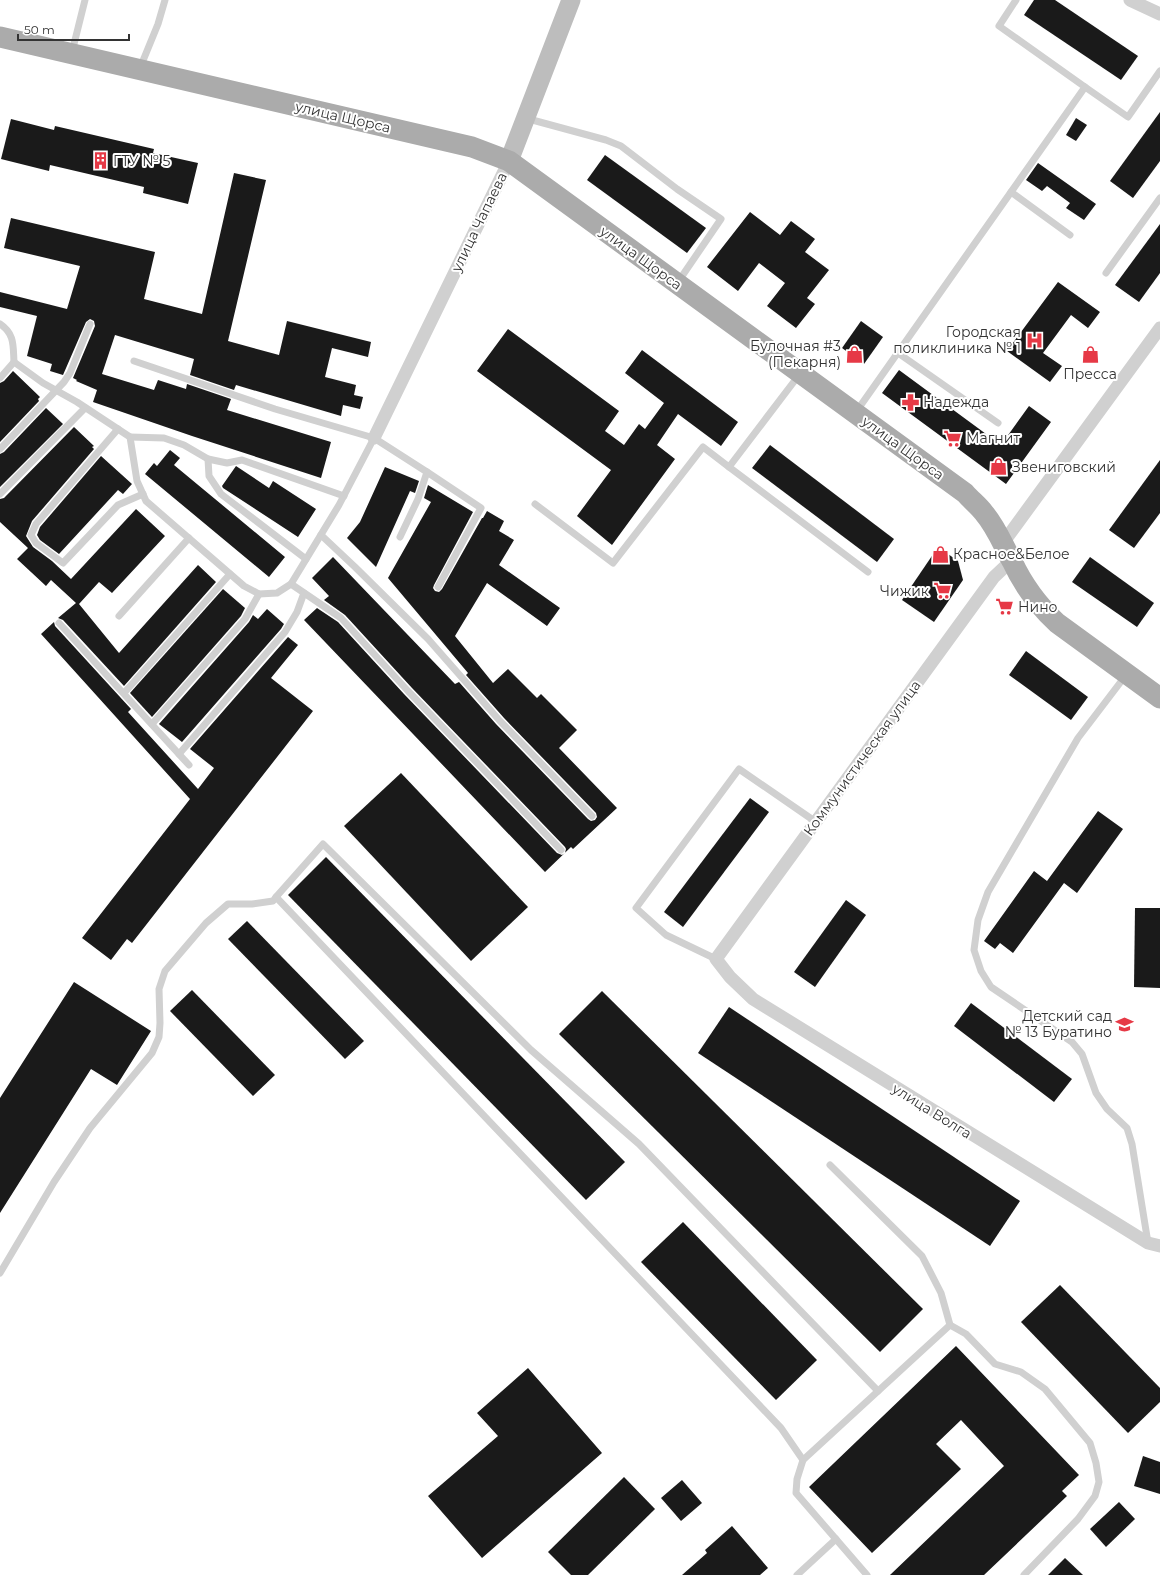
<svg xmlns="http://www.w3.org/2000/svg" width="1160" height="1575" viewBox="0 0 1160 1575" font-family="Montserrat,sans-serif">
<rect width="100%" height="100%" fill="#fff"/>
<g fill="#1a1a1a">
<path d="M 1034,0 L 1055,0 L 1138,56 L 1121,80 L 1024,15 Z"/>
<path d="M 1160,112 L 1160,161 L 1133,198 L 1110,181 Z"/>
<path d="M 1076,118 L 1087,125 L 1076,141 L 1066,135 Z"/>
<path d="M 11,119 L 54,130 L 55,126 L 154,149 L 153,153 L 198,163 L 188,204 L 143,193 L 144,187 L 50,165 L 49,171 L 1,159 Z"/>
<path d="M 605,155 L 706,228 L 687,253 L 587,180 Z"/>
<path d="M 1038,163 L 1096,204 L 1084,220 L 1066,208 L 1070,203 L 1047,186 L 1042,191 L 1026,180 Z"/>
<path d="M 234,173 L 266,180 L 228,341 L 279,355 L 287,321 L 371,342 L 368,357 L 332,348 L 325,377 L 356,385 L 354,395 L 363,397 L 360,409 L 343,405 L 341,416 L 236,385 L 234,390 L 190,375 L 194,359 L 115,335 L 102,374 L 154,390 L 158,380 L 186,389 L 187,384 L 231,399 L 227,410 L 331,442 L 321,478 L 192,436 L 93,402 L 97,390 L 76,381 L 77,380 L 73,378 L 95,326 L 94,321 L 90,319 L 86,322 L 63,375 L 50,371 L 52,364 L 27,356 L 37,316 L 0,307 L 0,292 L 67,309 L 80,266 L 4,248 L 11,218 L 155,252 L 144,299 L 202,314 Z"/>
<path d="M 750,212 L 780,235 L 791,221 L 815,239 L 805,252 L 829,270 L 807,298 L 815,304 L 796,328 L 767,306 L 785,283 L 759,263 L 738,291 L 707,267 Z"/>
<path d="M 1160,224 L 1160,273 L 1139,302 L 1115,285 Z"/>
<path d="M 1058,282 L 1100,312 L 1088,328 L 1071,315 L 1043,353 L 1062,366 L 1050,382 L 1007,351 Z"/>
<path d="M 861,321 L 883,337 L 864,364 L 842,348 Z"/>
<path d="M 508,329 L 619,411 L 605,431 L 624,445 L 639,424 L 645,429 L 664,403 L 625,373 L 642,350 L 738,422 L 721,446 L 678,414 L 657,445 L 675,459 L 612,545 L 577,516 L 611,470 L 477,371 Z"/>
<path d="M 899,370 L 1001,445 L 1029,406 L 1051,422 L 1006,484 L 882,393 Z"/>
<path d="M 13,371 L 40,397 L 38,399 L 39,401 L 0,442 L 0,383 L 4,381 Z"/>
<path d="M 46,408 L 63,424 L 0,487 L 0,454 L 4,452 Z"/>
<path d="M 74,427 L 94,446 L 92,447 L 94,449 L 32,521 L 26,536 L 33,547 L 52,561 L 71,579 L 136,509 L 165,536 L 112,593 L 99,582 L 79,604 L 119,653 L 198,565 L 216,582 L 124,686 L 63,620 L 58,618 L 76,603 L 51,580 L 46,586 L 17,559 L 28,548 L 0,522 L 0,499 L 4,498 Z"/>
<path d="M 770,445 L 894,539 L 877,562 L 752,468 Z"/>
<path d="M 170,450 L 180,458 L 174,465 L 285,557 L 269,577 L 145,474 L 154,463 L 157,466 Z"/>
<path d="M 101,456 L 132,484 L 123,494 L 118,490 L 59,554 L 40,540 L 37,535 L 40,527 Z"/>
<path d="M 1160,460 L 1160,513 L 1134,548 L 1109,530 Z"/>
<path d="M 236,466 L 269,488 L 273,481 L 316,509 L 298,537 L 223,488 L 222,486 Z"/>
<path d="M 385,467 L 419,481 L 415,493 L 410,491 L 376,567 L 347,538 L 360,522 Z"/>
<path d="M 428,485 L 473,512 L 434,585 L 433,588 L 435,591 L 439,592 L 442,589 L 482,518 L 483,518 L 487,511 L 504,521 L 499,531 L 514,540 L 499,565 L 560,608 L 547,626 L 487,583 L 455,636 L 493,683 L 508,669 L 537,698 L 541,694 L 577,730 L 559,748 L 617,808 L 573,849 L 571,847 L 545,872 L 304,620 L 317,608 L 338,622 L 404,694 L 557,853 L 562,855 L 565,853 L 566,849 L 565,847 L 412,688 L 345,615 L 324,600 L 329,596 L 312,578 L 333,557 L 455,684 L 459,682 L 496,724 L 588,819 L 591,821 L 595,820 L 597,817 L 596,813 L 504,718 L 466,675 L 468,673 L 388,578 L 431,502 L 424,498 Z"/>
<path d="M 938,547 L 958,561 L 963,580 L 934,622 L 902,600 Z"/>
<path d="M 1090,557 L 1154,603 L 1137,627 L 1072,582 Z"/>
<path d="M 223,589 L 245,608 L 241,616 L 152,717 L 130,693 Z"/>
<path d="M 267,609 L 284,624 L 281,629 L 182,742 L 159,724 L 249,622 L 253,615 L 258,619 Z"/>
<path d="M 54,622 L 55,626 L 131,709 L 128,712 L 198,789 L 214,768 L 190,749 L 288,637 L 298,645 L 271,678 L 313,711 L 132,943 L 127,939 L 111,960 L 82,938 L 190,799 L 41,634 Z"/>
<path d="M 1026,651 L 1088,697 L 1071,720 L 1009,675 Z"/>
<path d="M 401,773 L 528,907 L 471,961 L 344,826 Z"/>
<path d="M 750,798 L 769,812 L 683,927 L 664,912 Z"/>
<path d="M 1098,811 L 1123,829 L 1077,893 L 1064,883 L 1013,953 L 1000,943 L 995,949 L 984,941 L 1034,871 L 1047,881 Z"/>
<path d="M 326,857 L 625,1162 L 586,1200 L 288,895 Z"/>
<path d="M 846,900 L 866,915 L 815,987 L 794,972 Z"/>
<path d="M 1135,908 L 1160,908 L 1160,988 L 1134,987 Z"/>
<path d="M 247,921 L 364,1041 L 345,1059 L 228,939 Z"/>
<path d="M 74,982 L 151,1031 L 117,1085 L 91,1069 L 0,1213 L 0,1098 Z"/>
<path d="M 192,990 L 275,1075 L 253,1096 L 170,1011 Z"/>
<path d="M 602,991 L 923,1309 L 880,1352 L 559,1034 Z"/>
<path d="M 971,1003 L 1072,1079 L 1054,1102 L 954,1026 Z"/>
<path d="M 729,1007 L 1020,1201 L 990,1246 L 698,1053 Z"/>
<path d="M 683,1222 L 817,1360 L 776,1400 L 641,1262 Z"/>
<path d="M 1060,1285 L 1160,1388 L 1160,1402 L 1128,1433 L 1021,1322 Z"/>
<path d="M 956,1346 L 1079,1475 L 1062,1491 L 1067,1496 L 984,1575 L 890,1575 L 1004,1466 L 961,1420 L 936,1444 L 961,1469 L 872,1553 L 809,1487 Z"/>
<path d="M 528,1368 L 602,1453 L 482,1558 L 428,1496 L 498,1436 L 477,1413 Z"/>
<path d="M 1143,1456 L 1160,1462 L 1160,1494 L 1134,1486 Z"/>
<path d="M 624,1477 L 655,1509 L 588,1575 L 571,1575 L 548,1552 Z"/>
<path d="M 682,1480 L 702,1503 L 681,1521 L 661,1498 Z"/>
<path d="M 1119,1502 L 1135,1519 L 1106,1547 L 1090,1529 Z"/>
<path d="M 732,1526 L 768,1568 L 760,1575 L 682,1575 L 707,1553 L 705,1550 Z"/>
<path d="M 1065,1558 L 1083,1575 L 1048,1575 Z"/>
</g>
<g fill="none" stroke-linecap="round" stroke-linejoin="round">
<g stroke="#d0d0d0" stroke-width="7">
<path d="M 72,52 L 85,0"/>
<path d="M 140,68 L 158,24 L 165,0"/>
<path d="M 1085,87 L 1128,117 L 1160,71"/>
<path d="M 525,118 L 606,140 L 621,146 L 677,189 L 721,219 L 678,282"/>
<path d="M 1011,192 L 1070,235"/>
<path d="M 1106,273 L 1160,198"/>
<path d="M 0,324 C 15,334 13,346 14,362 L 43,383 L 77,402 L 130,437 L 137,481 L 146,501 L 244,586 L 259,594 L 277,593 L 291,584 L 339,505 L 374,438"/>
<path d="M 898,353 L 998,423"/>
<path d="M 134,361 L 275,409 L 374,438 L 427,472 L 418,499 L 400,537"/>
<path d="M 0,378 L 14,362"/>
<path d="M 856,412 L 1085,87 L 999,26 L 1016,0"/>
<path d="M 118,429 L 36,524 L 31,535 L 36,543 L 63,563 L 118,505 L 143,494"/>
<path d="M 130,437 L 164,438 L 184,445 L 208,459 L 227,463 L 242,460 L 344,496"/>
<path d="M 0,449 L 64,382 L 70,373 L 90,324"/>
<path d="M 208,459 L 209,476 L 221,494 L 306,559"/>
<path d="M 729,467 L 868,572"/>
<path d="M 427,472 L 481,508 L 438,587"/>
<path d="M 0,494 L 85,408"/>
<path d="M 535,504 L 613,563 L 703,447 L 729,467 L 799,375"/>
<path d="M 321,535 L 355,567 L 428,639 L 500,721 L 592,816"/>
<path d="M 291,584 L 341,618 L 408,691 L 561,850"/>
<path d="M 119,616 L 189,538"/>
<path d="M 59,623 L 189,765"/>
<path d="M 1126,675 L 1078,738 L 988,892 L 978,920 L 974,950 L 981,971 L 991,987 L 1072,1042 L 1082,1054 L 1096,1093 L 1107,1109 L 1127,1128 L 1132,1144 L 1148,1243"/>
<path d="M 124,693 L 230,574"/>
<path d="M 152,724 L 245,619 L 259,594"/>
<path d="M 179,754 L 285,632 L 297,612 L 304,593"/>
<path d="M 276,897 L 323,844 L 531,1050 L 639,1144 L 878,1391"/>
<path d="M 716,959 L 666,935 L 636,908 L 739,769 L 816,822"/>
<path d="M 830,1165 L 922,1256 L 941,1293 L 950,1325"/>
<path d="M 0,1273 L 54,1182 L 90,1128 L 152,1053 L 159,1037 L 160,1023 L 159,989 L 165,971 L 206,923 L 228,904 L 252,904 L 273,901 L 276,897 L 781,1428 L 803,1460 L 797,1479 L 796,1493 L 867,1575"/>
<path d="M 803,1460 L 950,1325 L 966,1334 L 995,1364 L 1021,1372 L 1045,1389 L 1090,1443 L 1096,1463 L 1099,1482 L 1095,1496 L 1078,1519 L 1024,1575"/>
<path d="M 797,1575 L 836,1539"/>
</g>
<g stroke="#d0d0d0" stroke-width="13">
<path d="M 1130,0 L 1160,14"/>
<path d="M 374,438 L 509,161"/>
<path d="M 1003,543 L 1160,328"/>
<path d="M 1011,561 L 994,577 L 716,959 L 730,977 L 753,999 L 1148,1243 L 1160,1246"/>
</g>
<path stroke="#bdbdbd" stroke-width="19" d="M 509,161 L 571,0"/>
<path stroke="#ababab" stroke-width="21" d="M 0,37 L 472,147 L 509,161 L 965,493 C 971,500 979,506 984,513 C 996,527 1003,545 1012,561 C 1023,585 1038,605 1057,623 L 1160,698"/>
</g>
<defs>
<symbol id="building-bare" viewBox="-9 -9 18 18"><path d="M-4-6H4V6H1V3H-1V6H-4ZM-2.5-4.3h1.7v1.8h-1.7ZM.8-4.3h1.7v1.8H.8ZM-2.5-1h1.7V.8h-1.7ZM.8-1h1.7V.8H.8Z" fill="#e63946" stroke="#fff" stroke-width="2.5" paint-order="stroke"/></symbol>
<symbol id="hospital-bare" viewBox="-9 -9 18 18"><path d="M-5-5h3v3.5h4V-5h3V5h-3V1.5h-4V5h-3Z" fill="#e63946" stroke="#fff" stroke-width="2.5" paint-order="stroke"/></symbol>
<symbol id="shop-bare" viewBox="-9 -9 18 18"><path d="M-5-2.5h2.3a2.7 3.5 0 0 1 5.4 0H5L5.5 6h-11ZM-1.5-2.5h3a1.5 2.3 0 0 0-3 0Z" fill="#e63946" stroke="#fff" stroke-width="2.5" paint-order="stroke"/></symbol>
<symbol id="pharmacy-bare" viewBox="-9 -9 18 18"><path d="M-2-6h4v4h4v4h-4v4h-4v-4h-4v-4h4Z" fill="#e63946" stroke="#fff" stroke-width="2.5" paint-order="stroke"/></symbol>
<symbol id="supermarket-bare" viewBox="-9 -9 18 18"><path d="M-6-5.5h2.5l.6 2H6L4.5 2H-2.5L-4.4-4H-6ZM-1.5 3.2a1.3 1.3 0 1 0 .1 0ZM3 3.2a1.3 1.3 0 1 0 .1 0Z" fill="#e63946" stroke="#fff" stroke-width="2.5" paint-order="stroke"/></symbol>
<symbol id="school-bare" viewBox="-9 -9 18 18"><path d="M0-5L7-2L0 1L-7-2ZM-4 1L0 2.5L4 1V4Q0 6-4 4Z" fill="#e63946" stroke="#fff" stroke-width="2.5" paint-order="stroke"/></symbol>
</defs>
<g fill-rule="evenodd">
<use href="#building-bare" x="88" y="148" width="25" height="25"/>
<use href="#hospital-bare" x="1022" y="328" width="25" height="25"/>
<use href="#shop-bare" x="842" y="342" width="25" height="25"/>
<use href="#shop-bare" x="1078" y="342" width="25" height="25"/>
<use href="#pharmacy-bare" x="898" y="390" width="25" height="25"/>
<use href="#supermarket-bare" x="940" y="426" width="25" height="25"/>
<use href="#shop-bare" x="986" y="454" width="25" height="25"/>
<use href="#shop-bare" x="928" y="542" width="25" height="25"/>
<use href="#supermarket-bare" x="930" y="578" width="25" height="25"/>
<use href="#supermarket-bare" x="992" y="594" width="25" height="25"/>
<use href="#school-bare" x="1112" y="1012" width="25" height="25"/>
</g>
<g text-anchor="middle" stroke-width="4" stroke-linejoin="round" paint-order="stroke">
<g font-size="14" fill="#333" stroke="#fff">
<text transform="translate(343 117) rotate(13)" y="5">улица Щорса</text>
<text transform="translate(479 222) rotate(-64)" y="5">улица Чапаева</text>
<text transform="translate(641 258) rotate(36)" y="5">улица Щорса</text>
<text transform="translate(903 448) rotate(36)" y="5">улица Щорса</text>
<text transform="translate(862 758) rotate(-54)" y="5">Коммунистическая улица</text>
<text transform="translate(932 1111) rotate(32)" y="5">улица Волга</text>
</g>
<g font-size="14" fill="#333" stroke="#fff" text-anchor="start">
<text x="113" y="166">ГТУ № 5</text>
<text x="1021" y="337" text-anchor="end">Городская<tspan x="1021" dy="16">поликлиника № 1</tspan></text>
<text x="841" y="351" text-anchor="end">Булочная #3<tspan x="841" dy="16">(Пекарня)</tspan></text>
<text x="1090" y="379" text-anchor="middle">Пресса</text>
<text x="923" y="407">Надежда</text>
<text x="966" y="443">Магнит</text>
<text x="1012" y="472">Звениговский</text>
<text x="953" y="559">Красное&amp;Белое</text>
<text x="929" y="596" text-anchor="end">Чижик</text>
<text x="1018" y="612">Нино</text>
<text x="1112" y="1021" text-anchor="end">Детский сад<tspan x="1112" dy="16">№ 13 Буратино</tspan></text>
</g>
</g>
<path d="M18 34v6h111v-6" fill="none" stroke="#333333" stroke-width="2"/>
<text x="24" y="34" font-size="12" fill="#333333" stroke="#ffffff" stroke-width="3" paint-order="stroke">50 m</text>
</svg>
